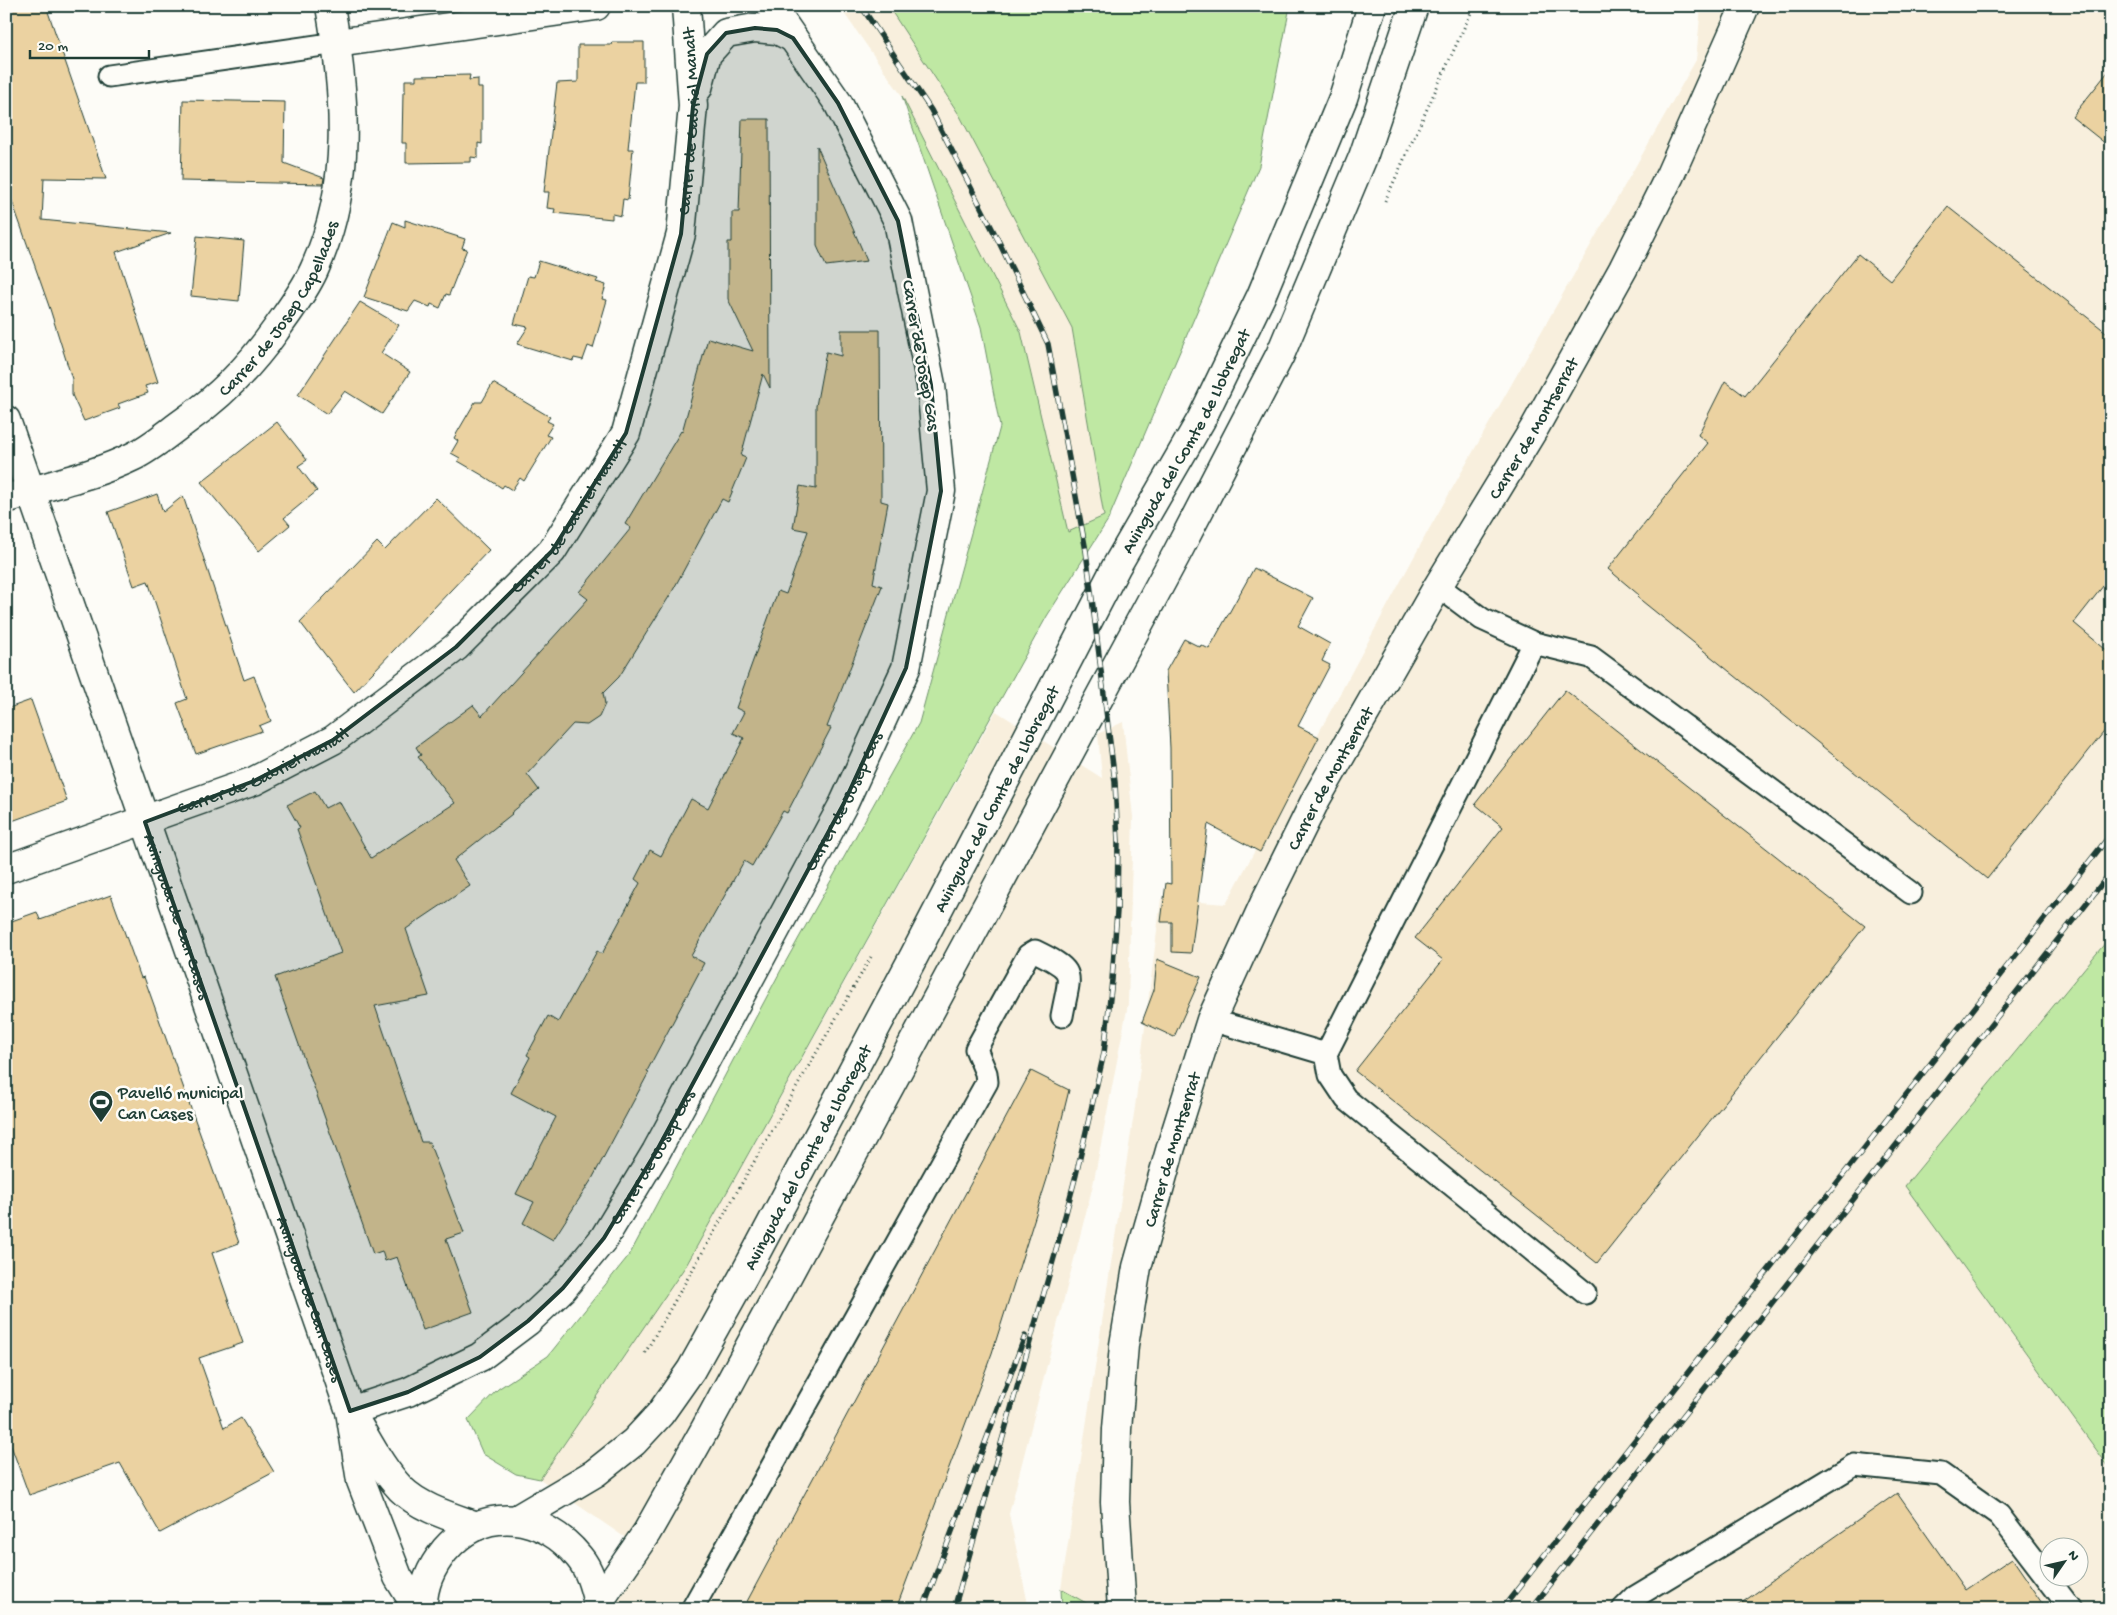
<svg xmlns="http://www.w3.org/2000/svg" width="2117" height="1615" viewBox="0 0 2117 1615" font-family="'Gochi Hand',sans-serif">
<rect width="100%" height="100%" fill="#fdfcf7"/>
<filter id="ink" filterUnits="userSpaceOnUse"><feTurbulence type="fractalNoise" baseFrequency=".02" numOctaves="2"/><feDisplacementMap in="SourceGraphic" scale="10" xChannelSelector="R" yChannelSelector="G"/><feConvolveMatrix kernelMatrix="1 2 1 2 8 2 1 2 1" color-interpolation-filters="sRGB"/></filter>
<g filter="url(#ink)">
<g fill="#f8efdd" fill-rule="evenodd">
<path d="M 839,6 L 888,6 L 960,116 L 1072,328 L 1104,516 L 1068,532 L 1021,332 L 902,96 Z"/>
<path d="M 1701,6 L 2111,6 L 2111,936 L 1905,1186 L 2111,1470 L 2111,1609 L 1097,1609 L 1061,1589 L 1135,1107 L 1161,899 L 1226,904 L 1428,531 L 1696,60 ZM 2050,1548 L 2080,1548 L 2080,1578 L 2050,1578 Z"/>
<path d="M 996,711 L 1102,778 L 1098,734 L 1123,722 L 1133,817 L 1128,1004 L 1093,1185 L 1009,1514 L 1029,1609 L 615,1609 L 621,1594 L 649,1554 L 540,1479 L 687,1264 Z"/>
</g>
<g fill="#bfe8a3" stroke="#6f926c">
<path d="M 888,6 L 1290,6 L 1259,166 L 1108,520 L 1047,616 L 687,1264 L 540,1479 L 516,1474 L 483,1454 L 468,1420 L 498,1389 L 548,1356 L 630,1254 L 781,970 L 919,723 L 1000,427 L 981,327 L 902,96 L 1021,332 L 1068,532 L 1104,516 L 1072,328 L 960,116 Z"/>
<path d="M 2111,936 L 2111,1470 L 1905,1186 Z"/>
<path d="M 1061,1589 L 1097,1609 L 1062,1609 Z"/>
</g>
<g fill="#ebd2a1" stroke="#1f3d34">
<path d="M 6,6 L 46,6 L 106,179 L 44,178 L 42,220 L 171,233 L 116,252 L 158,382 L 145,386 L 148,393 L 118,404 L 120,408 L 84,421 L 72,395 L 72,379 L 50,309 L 6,184 Z"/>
<path d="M 612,42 L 644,42 L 644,82 L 635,82 L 628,149 L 633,149 L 628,200 L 623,199 L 621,216 L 612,214 L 612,219 L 554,213 L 555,209 L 547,208 L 549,192 L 544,192 L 557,83 L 578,82 L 578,45 L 611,45 Z"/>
<path d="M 2111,68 L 2111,148 L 2072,117 Z"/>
<path d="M 470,75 L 469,80 L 478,79 L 478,88 L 482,88 L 482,144 L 478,143 L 478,158 L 471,157 L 471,162 L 406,163 L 406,143 L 402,143 L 403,92 L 405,92 L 405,80 L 416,80 L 416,76 Z"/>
<path d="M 183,100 L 285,102 L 284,163 L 324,178 L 323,184 L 181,181 Z"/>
<path d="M 742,119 L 769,119 L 770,388 L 763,374 L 741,456 L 746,458 L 728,502 L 722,499 L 672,592 L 619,677 L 603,693 L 605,704 L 599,717 L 587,725 L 573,724 L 527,774 L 539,790 L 511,813 L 512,814 L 454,860 L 470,886 L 406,929 L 429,996 L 375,1006 L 421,1142 L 429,1142 L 464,1233 L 446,1239 L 473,1312 L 423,1330 L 397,1257 L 385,1261 L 382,1251 L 373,1254 L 275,977 L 341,953 L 297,829 L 300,828 L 287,805 L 315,791 L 325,808 L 339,801 L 371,858 L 455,803 L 418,757 L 421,755 L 416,747 L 473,705 L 482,716 L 588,599 L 579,592 L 631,528 L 625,524 L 681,431 L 682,432 L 708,338 L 753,351 L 728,299 L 728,242 L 732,242 L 732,212 L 739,212 Z"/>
<path d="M 817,146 L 867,261 L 826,266 L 817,246 Z"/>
<path d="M 1948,207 L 2111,336 L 2111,576 L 2074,623 L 2111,654 L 2111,723 L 1987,879 L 1637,597 L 1639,595 L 1608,569 L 1708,443 L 1698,435 L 1725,381 L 1745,396 L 1858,254 L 1890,280 Z"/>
<path d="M 405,220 L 465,239 L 462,248 L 467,249 L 449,295 L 446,294 L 440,308 L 431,304 L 430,307 L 415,301 L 408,311 L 364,297 L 393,222 L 405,227 Z"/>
<path d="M 197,236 L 244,241 L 239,301 L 191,296 Z"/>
<path d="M 539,261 L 598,279 L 596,282 L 606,285 L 602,299 L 607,300 L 593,348 L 588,346 L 583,360 L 574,358 L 573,361 L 517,344 L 528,327 L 514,324 L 528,276 L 534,277 Z"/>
<path d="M 360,302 L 399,325 L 381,353 L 410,372 L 382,414 L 345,391 L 327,414 L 298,395 Z"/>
<path d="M 841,330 L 880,330 L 881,501 L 888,503 L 873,583 L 882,586 L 827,727 L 831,728 L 787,813 L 783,811 L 752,866 L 744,861 L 691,956 L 704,963 L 647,1071 L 649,1072 L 592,1179 L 553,1240 L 523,1223 L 534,1202 L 516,1194 L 556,1117 L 511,1093 L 530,1057 L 527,1055 L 548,1016 L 558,1022 L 597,951 L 602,954 L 640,883 L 635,879 L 650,850 L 661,856 L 691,799 L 708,808 L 744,738 L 733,733 L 744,712 L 736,708 L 778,591 L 786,594 L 808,531 L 793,528 L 800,486 L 816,489 L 816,406 L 826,352 L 841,356 Z"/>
<path d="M 493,383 L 550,417 L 547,421 L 553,424 L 546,435 L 551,437 L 524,481 L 520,478 L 512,490 L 504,485 L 502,488 L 482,475 L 458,461 L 460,458 L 451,453 L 458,441 L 454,438 L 475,402 L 482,402 Z"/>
<path d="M 277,422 L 307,460 L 298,466 L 317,491 L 284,518 L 290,525 L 259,551 L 201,482 Z"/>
<path d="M 157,494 L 163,512 L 183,496 L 244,680 L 254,676 L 271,721 L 259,726 L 262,731 L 196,754 L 177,703 L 187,699 L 148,581 L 134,586 L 108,512 Z"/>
<path d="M 436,498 L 489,550 L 354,692 L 300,622 L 377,542 L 385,550 Z"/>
<path d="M 1254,568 L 1313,598 L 1298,626 L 1330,644 L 1322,661 L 1330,665 L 1298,726 L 1319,737 L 1260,852 L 1208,824 L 1191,953 L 1172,952 L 1172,922 L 1161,922 L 1166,883 L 1171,884 L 1170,748 L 1166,671 L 1184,639 L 1200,647 L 1201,645 L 1209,649 Z"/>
<path d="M 1565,690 L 1865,926 L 1597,1263 L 1355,1071 L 1443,960 L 1415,938 L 1503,827 L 1475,804 Z"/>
<path d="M 31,700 L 67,801 L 12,821 L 6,803 L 6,709 Z"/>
<path d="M 111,895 L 141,978 L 144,977 L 239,1243 L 212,1253 L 243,1343 L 199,1358 L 224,1428 L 241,1418 L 274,1472 L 160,1533 L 120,1463 L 29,1495 L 6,1432 L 6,923 L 37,912 L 40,920 Z"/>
<path d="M 1157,959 L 1201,977 L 1174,1037 L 1142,1022 L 1154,990 Z"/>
<path d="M 1031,1071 L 1069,1090 L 1047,1179 L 992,1353 L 896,1609 L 743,1609 Z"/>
<path d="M 1897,1493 L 1965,1590 L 2012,1558 L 2047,1609 L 1733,1609 Z"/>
</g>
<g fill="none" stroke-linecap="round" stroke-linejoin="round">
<defs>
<g id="service">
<path d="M 109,76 L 337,43"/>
<path d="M 1438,586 L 1482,619 L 1534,643 L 1591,657 L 1911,893"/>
<path d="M 1534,643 L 1326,1054 L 1330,1075 L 1346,1099 L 1585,1293"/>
<path d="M 1211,1020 L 1326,1054"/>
<path d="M 692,1609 L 987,1082 L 986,1073 L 976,1049 L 1028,955 L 1035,951 C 1078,972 1070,972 1062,1016"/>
<path d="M 1623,1609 L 1635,1597 L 1854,1465 L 1941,1474 L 1999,1515 L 2071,1609"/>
</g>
<g id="minor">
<path d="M 337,43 L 596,6"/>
<path d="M 698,88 L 707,54 L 726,33 L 755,28 L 777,30 L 793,38"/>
<path id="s1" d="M 6,420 L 350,1411 L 361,1481 L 398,1577 L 418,1609"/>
<path id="s2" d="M 6,499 C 48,485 93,476 132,457 C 151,448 168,433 185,421 C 221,396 250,366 275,331 C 289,311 304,292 314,270 C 353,185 346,96 330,6"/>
<path id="s3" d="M 6,869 L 254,781 L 333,740 L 456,647 L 552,551 L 626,433 L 681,234 L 693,106 L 686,6"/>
<path id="s4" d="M 350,1411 L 408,1392 L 480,1357 L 528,1321 L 563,1288 L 604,1238 L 656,1152 L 844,803 L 906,668 L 941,491 L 931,385 L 898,221 L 838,103 L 771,6"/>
<path d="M 358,1425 C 371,1447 383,1470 401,1489 C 420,1508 452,1517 477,1526"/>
<path id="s5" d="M 1122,1609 L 1115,1502 L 1117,1429 L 1124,1345 L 1137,1267 L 1171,1147 L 1211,1020 L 1264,904 L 1316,799 L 1438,586 L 1535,427 L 1623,269 L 1670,175 L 1745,6"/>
</g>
<g id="secondary">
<path id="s6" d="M 517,1519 L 595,1473 L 634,1442 L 660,1414 L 691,1370 L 744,1275 L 914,956 L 1116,567 L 1201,420 L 1261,296 L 1343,98 L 1372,6"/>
<path d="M 423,1609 C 422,1587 432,1566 445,1550 C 485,1504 543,1513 579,1557 C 590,1570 594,1587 598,1603"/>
<path d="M 596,1609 L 598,1603 L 647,1532 L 705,1429 L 1176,555 L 1280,355 L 1363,157 L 1414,6"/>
</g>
</defs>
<use href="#service" stroke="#1f3d34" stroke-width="25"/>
<use href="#minor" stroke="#1f3d34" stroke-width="31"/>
<use href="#secondary" stroke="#1f3d34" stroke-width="31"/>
<g stroke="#1f3d34" stroke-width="3" stroke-dasharray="1 4" stroke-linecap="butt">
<path d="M 1385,201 L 1474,6"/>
<path d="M 645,1353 L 871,957"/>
</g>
<use href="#service" stroke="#fdfcf7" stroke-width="21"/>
<use href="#minor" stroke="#fdfcf7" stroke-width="28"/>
<use href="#secondary" stroke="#fdfcf7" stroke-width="28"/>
<defs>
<g id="rail">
<path d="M 861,6 L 931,110 L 998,240 L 1048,344 L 1086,551 L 1115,782 L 1118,842 L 1117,911 L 1112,980 L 1104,1053 L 1076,1175 L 1055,1254 L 954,1609"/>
<path d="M 923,1609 L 1025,1336"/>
<path d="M 1502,1609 L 2111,834"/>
<path d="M 1531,1609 L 2111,872"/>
</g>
</defs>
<use href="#rail" stroke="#1f3d34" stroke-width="5.5"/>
<use href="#rail" stroke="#fdfcf7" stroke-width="4" stroke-dasharray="11" stroke-linecap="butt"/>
</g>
</g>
<path fill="#1f3d34" fill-opacity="0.2" stroke="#1f3d34" stroke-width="4" stroke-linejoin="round" d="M 755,28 L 777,30 L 793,38 L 838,103 L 898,221 L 931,385 L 941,491 L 906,668 L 844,803 L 656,1152 L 604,1238 L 563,1288 L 528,1321 L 480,1357 L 408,1392 L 350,1411 L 145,822 L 254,781 L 333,740 L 456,647 L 552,551 L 626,433 L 681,234 L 693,106 L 707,54 L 726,33 Z"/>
<defs>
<symbol id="stadium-pin" viewBox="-11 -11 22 30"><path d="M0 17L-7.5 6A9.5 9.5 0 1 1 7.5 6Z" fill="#1f3d34" stroke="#fdfcf7"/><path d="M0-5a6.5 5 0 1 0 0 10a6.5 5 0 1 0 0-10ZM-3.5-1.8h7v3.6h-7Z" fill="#fff"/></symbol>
</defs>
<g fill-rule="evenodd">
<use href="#stadium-pin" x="87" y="1088" width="28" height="38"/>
</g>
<g text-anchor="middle" stroke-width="5" stroke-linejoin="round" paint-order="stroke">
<g font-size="18" fill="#1f3d34" stroke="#fdfcf7">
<text dy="6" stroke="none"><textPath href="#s3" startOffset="1101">Carrer de Gabriel Manalt</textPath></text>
<text dy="6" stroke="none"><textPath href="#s2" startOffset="346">Carrer de Josep Capellades</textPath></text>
<text transform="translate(922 355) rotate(80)" y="6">Carrer de Josep Gas</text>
<text dy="6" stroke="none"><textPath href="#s5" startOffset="1276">Carrer de Montserrat</textPath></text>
<text dy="6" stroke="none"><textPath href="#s6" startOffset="1285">Avinguda del Comte de Llobregat</textPath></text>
<text dy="6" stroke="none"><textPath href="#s3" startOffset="681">Carrer de Gabriel Manalt</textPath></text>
<text dy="6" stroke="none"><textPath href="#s3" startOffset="276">Carrer de Gabriel Manalt</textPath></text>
<text dy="6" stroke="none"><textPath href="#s5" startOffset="871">Carrer de Montserrat</textPath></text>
<text dy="6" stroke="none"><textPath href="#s6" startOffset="880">Avinguda del Comte de Llobregat</textPath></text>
<text dy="6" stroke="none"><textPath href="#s4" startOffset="812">Carrer de Josep Gas</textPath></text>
<text dy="6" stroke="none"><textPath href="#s1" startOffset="525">Avinguda de Can Cases</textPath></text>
<text dy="6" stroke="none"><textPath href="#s5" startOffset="466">Carrer de Montserrat</textPath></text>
<text dy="6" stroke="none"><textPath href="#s4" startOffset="408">Carrer de Josep Gas</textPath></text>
<text dy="6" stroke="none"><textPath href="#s6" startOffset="475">Avinguda del Comte de Llobregat</textPath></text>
<text dy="6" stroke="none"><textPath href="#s1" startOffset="930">Avinguda de Can Cases</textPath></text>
</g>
<g font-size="18" fill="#1f3d34" stroke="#fdfcf7" text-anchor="start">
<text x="118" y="1098">Pavelló municipal<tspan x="118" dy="21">Can Cases</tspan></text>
</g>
</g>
<rect width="2117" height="1615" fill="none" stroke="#fdfcf7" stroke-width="25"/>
<rect x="12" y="12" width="2092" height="1590" fill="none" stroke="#1f3d34" stroke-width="2" filter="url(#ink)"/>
<g transform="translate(2064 1562) rotate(56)"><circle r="24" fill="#fdfcf7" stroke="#a4b0a9"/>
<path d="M0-4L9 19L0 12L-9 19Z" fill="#1f3d34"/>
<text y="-8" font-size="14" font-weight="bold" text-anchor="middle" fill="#1f3d34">N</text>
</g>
<path d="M30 50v8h119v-8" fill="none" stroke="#1f3d34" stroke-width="2.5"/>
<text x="38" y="50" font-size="15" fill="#1f3d34" stroke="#fdfcf7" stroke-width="4" paint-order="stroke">20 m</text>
</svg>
